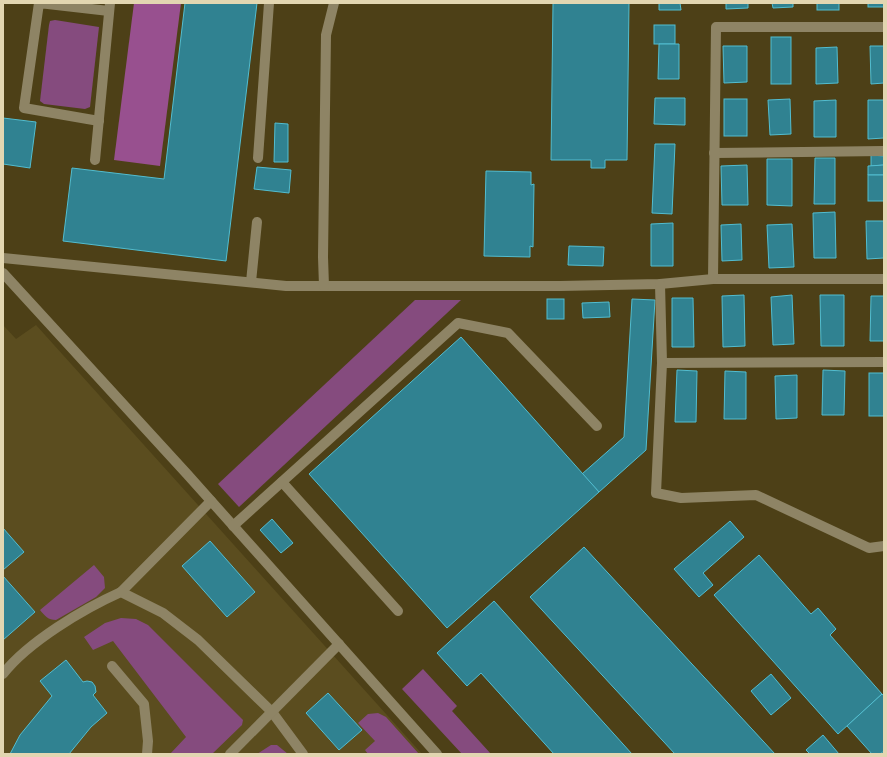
<svg xmlns="http://www.w3.org/2000/svg" width="887" height="757" viewBox="0 0 887 757" font-family="Karla,sans-serif">
<rect width="100%" height="100%" fill="#4d4017"/>
<path fill="#5b4d1f" d="M 3,325 L 16,339 L 36,325 L 422,754 L 3,754 Z"/>
<g fill="#854b7e">
<path d="M 55,20 L 99,27 L 90,107 L 85,109 L 44,104 L 40,101 L 49,25 L 50,21 Z"/>
<path d="M 415,300 L 461,300 L 239,507 L 218,484 Z"/>
<path d="M 94,565 L 104,577 L 105,588 L 96,597 L 56,620 C 48,620 45,616 40,610 Z"/>
<path d="M 121,618 L 136,619 L 148,625 L 243,720 L 242,725 L 212,754 L 170,754 L 186,737 L 113,641 L 93,650 L 84,637 L 105,623 Z"/>
<path d="M 423,669 L 457,706 L 452,711 L 491,754 L 462,754 L 402,689 Z"/>
<path d="M 378,713 L 386,717 L 419,754 L 368,754 L 365,750 L 375,741 L 358,723 L 368,714 Z"/>
<path d="M 271,745 L 277,745 L 288,754 L 257,754 Z"/>
</g>
<path fill="#98508f" d="M 134,3 L 181,3 L 160,166 L 114,160 Z"/>
<g fill="#308291" stroke="#52bdd0">
<path d="M 185,3 L 257,3 L 226,261 L 63,241 L 72,168 L 164,179 Z"/>
<path d="M 553,3 L 629,3 L 627,160 L 605,160 L 605,168 L 591,168 L 591,160 L 551,160 Z"/>
<path d="M 659,3 L 680,3 L 681,10 L 659,10 Z"/>
<path d="M 726,3 L 748,3 L 748,8 L 726,9 Z"/>
<path d="M 772,3 L 793,3 L 793,7 L 773,8 Z"/>
<rect x="817" y="3" width="22" height="7"/>
<rect x="868" y="3" width="16" height="4"/>
<rect x="654" y="25" width="21" height="19"/>
<rect x="771" y="37" width="20" height="47"/>
<path d="M 659,44 L 679,44 L 679,79 L 658,79 Z"/>
<path d="M 723,46 L 747,46 L 747,82 L 724,83 Z"/>
<path d="M 870,46 L 884,46 L 884,83 L 871,84 Z"/>
<path d="M 837,47 L 838,83 L 816,84 L 816,48 Z"/>
<path d="M 655,98 L 685,98 L 685,125 L 654,124 Z"/>
<rect x="724" y="99" width="23" height="37"/>
<path d="M 790,99 L 791,134 L 770,135 L 768,100 Z"/>
<path d="M 836,100 L 836,137 L 814,137 L 814,101 Z"/>
<path d="M 868,100 L 884,100 L 884,138 L 868,139 Z"/>
<path d="M 3,118 L 36,122 L 30,168 L 3,164 Z"/>
<path d="M 275,123 L 288,124 L 288,162 L 274,162 Z"/>
<path d="M 655,144 L 675,144 L 672,214 L 652,213 Z"/>
<path d="M 871,155 L 884,156 L 884,165 L 871,166 Z"/>
<path d="M 815,158 L 835,158 L 835,204 L 814,204 Z"/>
<path d="M 767,159 L 792,159 L 792,206 L 767,205 Z"/>
<path d="M 747,165 L 748,205 L 722,205 L 721,166 Z"/>
<path d="M 884,165 L 884,175 L 868,175 L 868,166 Z"/>
<path d="M 257,167 L 291,170 L 289,193 L 254,189 Z"/>
<path d="M 486,171 L 531,172 L 531,185 L 534,184 L 533,247 L 530,246 L 530,257 L 484,256 Z"/>
<rect x="868" y="175" width="16" height="26"/>
<path d="M 835,212 L 836,258 L 814,258 L 813,213 Z"/>
<path d="M 866,221 L 884,221 L 884,258 L 867,259 Z"/>
<path d="M 673,223 L 673,266 L 651,266 L 651,224 Z"/>
<path d="M 741,224 L 742,260 L 722,261 L 721,225 Z"/>
<path d="M 792,224 L 794,267 L 769,268 L 767,225 Z"/>
<path d="M 569,246 L 604,247 L 603,266 L 568,265 Z"/>
<path d="M 744,295 L 745,346 L 723,347 L 722,296 Z"/>
<path d="M 792,295 L 794,344 L 773,345 L 771,297 Z"/>
<path d="M 820,295 L 844,295 L 844,346 L 821,346 Z"/>
<path d="M 871,296 L 884,296 L 884,341 L 870,341 Z"/>
<path d="M 672,298 L 693,298 L 694,347 L 672,347 Z"/>
<rect x="547" y="299" width="17" height="20"/>
<path d="M 632,299 L 655,300 L 646,450 L 599,492 L 582,474 L 624,437 Z"/>
<path d="M 609,302 L 610,317 L 583,318 L 582,303 Z"/>
<path d="M 461,337 L 599,492 L 447,628 L 309,474 Z"/>
<path d="M 677,370 L 697,371 L 696,422 L 675,422 Z"/>
<path d="M 823,370 L 845,371 L 844,415 L 822,415 Z"/>
<path d="M 725,371 L 746,372 L 746,419 L 724,419 Z"/>
<rect x="869" y="373" width="15" height="43"/>
<path d="M 797,375 L 797,418 L 776,419 L 775,376 Z"/>
<path d="M 272,519 L 293,543 L 281,553 L 260,530 Z"/>
<path d="M 730,521 L 744,537 L 703,573 L 713,585 L 699,597 L 674,569 Z"/>
<path d="M 3,528 L 24,552 L 3,570 Z"/>
<path d="M 210,541 L 255,592 L 227,617 L 182,566 Z"/>
<path d="M 584,547 L 775,754 L 675,754 L 530,597 Z"/>
<path d="M 759,555 L 811,614 L 818,608 L 836,629 L 830,635 L 882,694 L 838,734 L 714,595 Z"/>
<path d="M 3,576 L 35,612 L 3,640 Z"/>
<path d="M 494,601 L 632,754 L 554,754 L 481,673 L 467,686 L 437,653 Z"/>
<path d="M 66,660 L 83,682 L 87,681 L 92,682 L 95,686 L 96,692 L 93,695 L 107,713 L 91,727 L 69,754 L 10,754 L 20,735 L 52,696 L 40,681 Z"/>
<path d="M 771,674 L 791,698 L 771,715 L 751,691 Z"/>
<path d="M 328,693 L 362,730 L 339,750 L 306,713 Z"/>
<path d="M 882,694 L 884,696 L 884,751 L 880,754 L 872,754 L 847,726 Z"/>
<path d="M 823,735 L 839,754 L 810,754 L 806,750 Z"/>
</g>
<g fill="none" stroke-linecap="round" stroke-linejoin="round">
<g stroke="#8e8465" stroke-width="10">
<path d="M 99,121 L 24,108 L 39,3 L 109,11"/>
<path d="M 714,153 L 884,151"/>
<path d="M 258,158 L 269,3"/>
<path d="M 95,160 L 110,3"/>
<path d="M 3,258 L 286,286 L 560,286 L 660,284 L 713,279 L 884,279"/>
<path d="M 3,273 L 187,474 L 437,754"/>
<path d="M 713,279 L 716,27 L 884,27"/>
<path d="M 251,282 L 257,222"/>
<path d="M 660,284 L 662,363 L 656,493 L 681,498 L 756,495 L 869,548 L 884,546"/>
<path d="M 324,286 L 323,257 L 326,35 L 334,3"/>
<path d="M 662,363 L 884,362"/>
<path d="M 282,482 L 398,611"/>
<path d="M 233,526 L 458,323 L 508,333 L 597,426"/>
<path d="M 121,592 L 211,501"/>
<path d="M 112,666 L 144,704 L 148,741 L 147,754"/>
<path d="M 3,674 C 28,642 83,609 121,592 L 163,613 L 198,640 L 272,712 L 303,754"/>
<path d="M 230,754 L 339,644"/>
</g>
</g>
<rect width="887" height="757" fill="none" stroke="#e2d6b1" stroke-width="8"/>
</svg>
